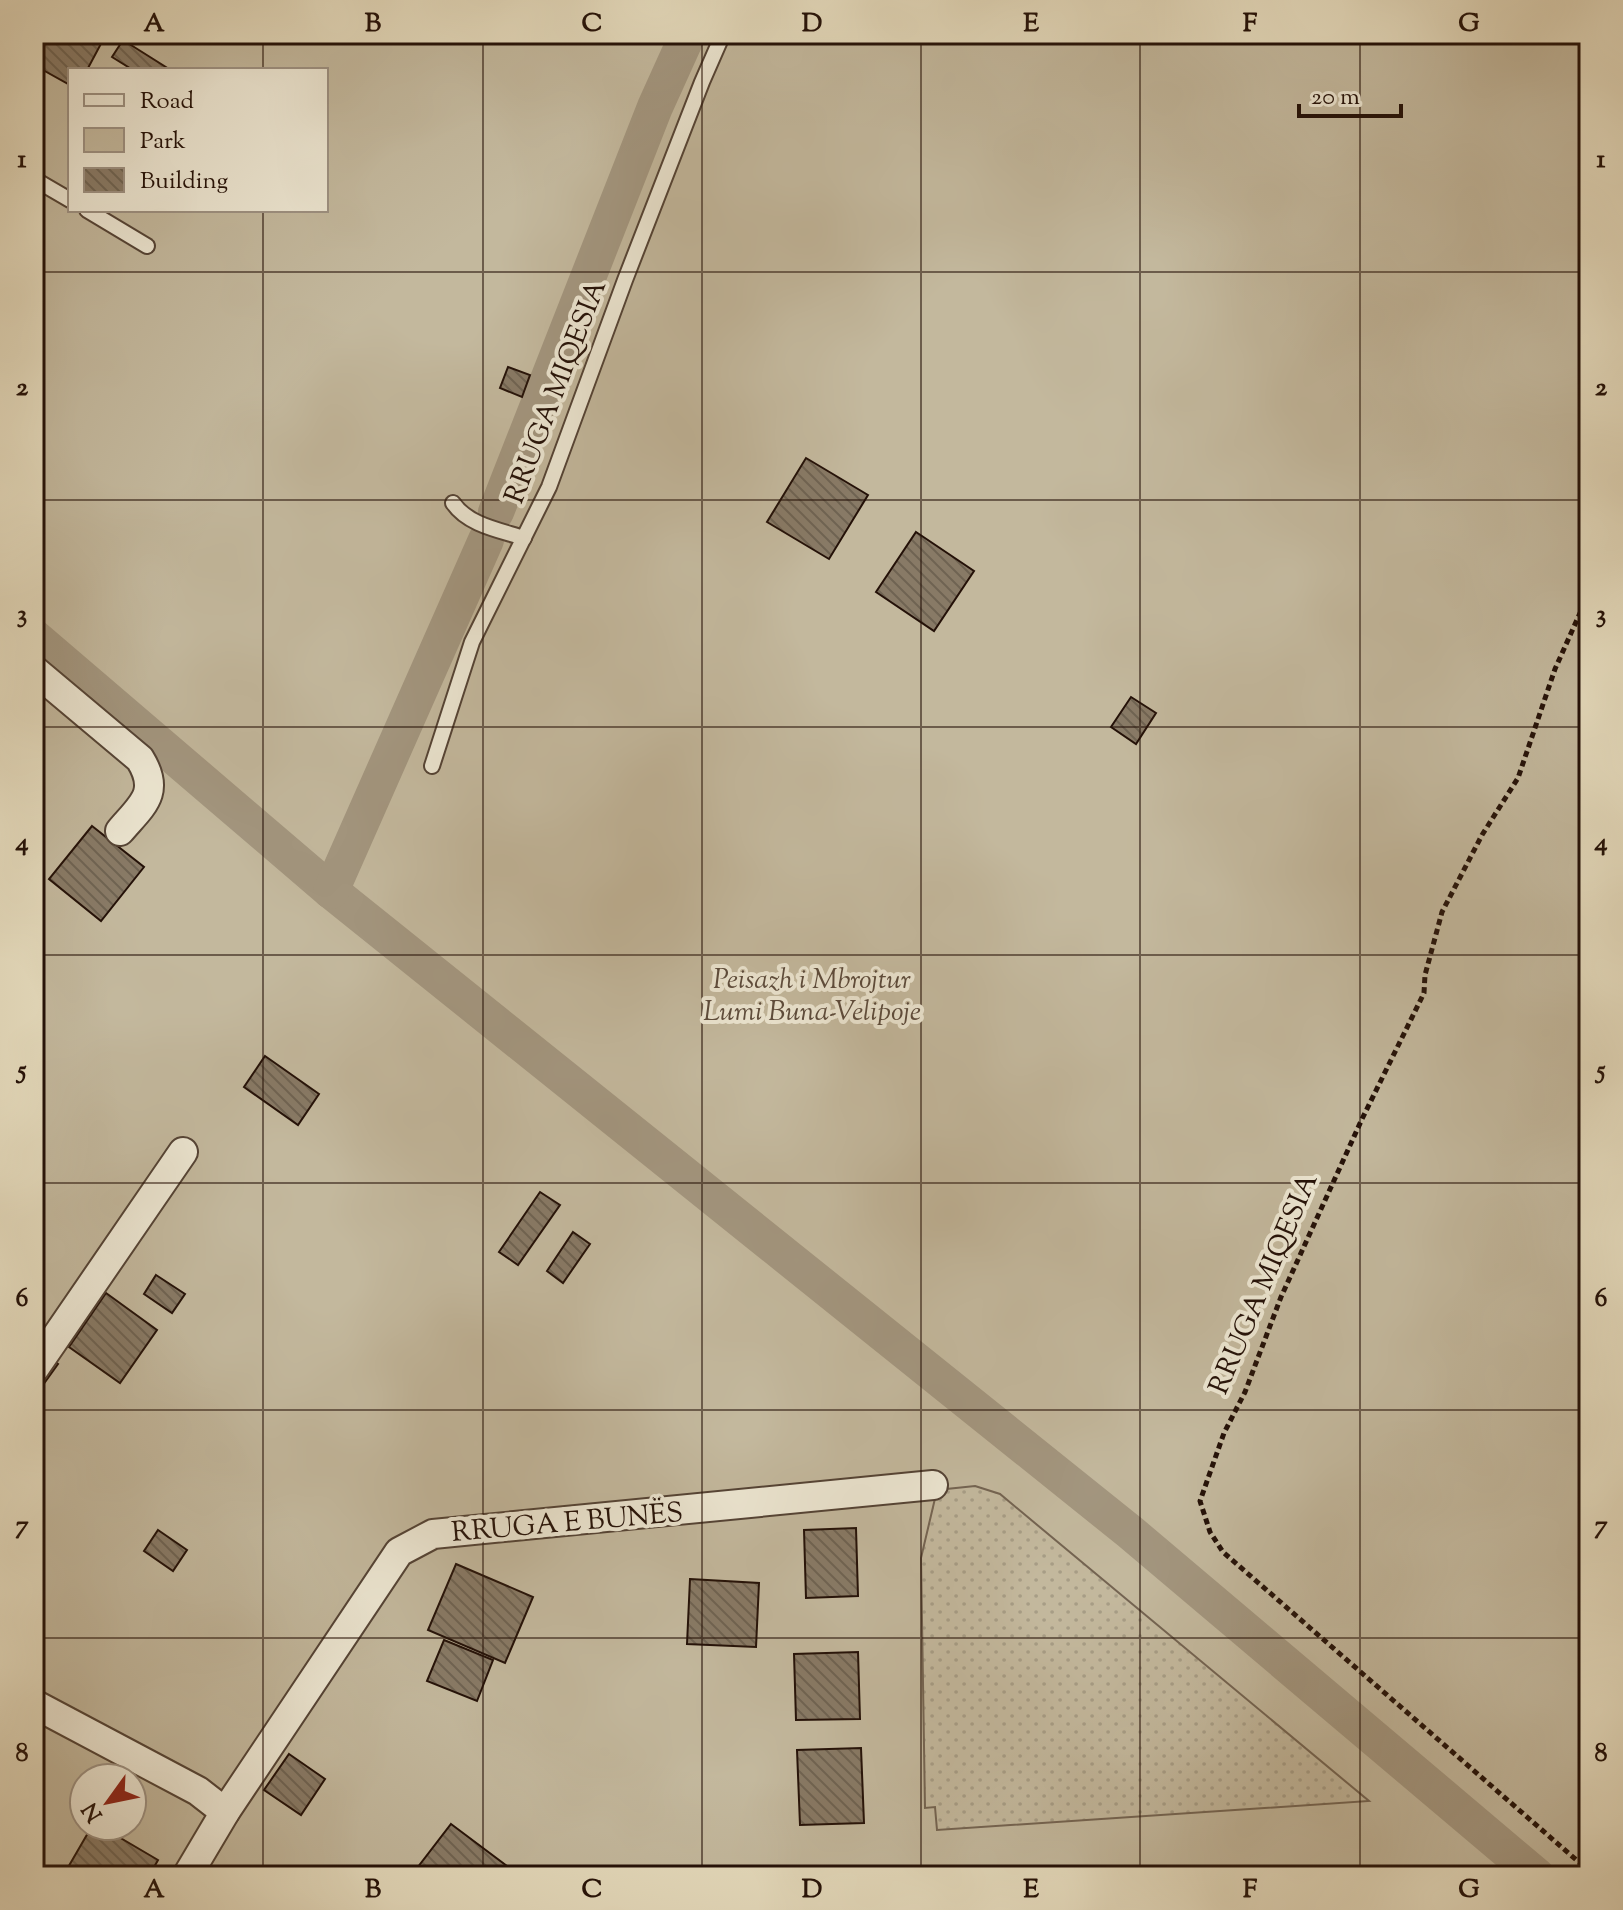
<svg xmlns="http://www.w3.org/2000/svg" width="1623" height="1910" viewBox="0 0 1623 1910" font-family="'Sorts Mill Goudy',serif">
<defs>
<pattern id="garden-dots" width="8" height="8" patternUnits="userSpaceOnUse" patternTransform="scale(2)"><rect width="8" height="8" fill="#c3b89d"/><path d="M2 2h.1M6 6h.1" fill="none" stroke="#a79d86" stroke-width="1.8" stroke-linecap="round"/></pattern>
<pattern id="building-back-hatch" width="6" height="6" patternUnits="userSpaceOnUse" patternTransform="scale(2)"><rect width="6" height="6" fill="#887a66"/><path d="M-1 5l2 2M0 0l6 6M5-1l2 2" fill="none" stroke="#6f6352"/></pattern>
</defs>
<rect width="100%" height="100%" fill="#e4dabc"/>
<filter id="stains"><feTurbulence type="fractalNoise" baseFrequency=".0025" numOctaves="4"/><feColorMatrix values="0 0 0 0 .2 0 0 0 0 .09 0 0 0 0 .02 0 0 0 .5 -.17"/></filter>
<radialGradient id="worn" r=".72"><stop offset=".6" stop-color="#630" stop-opacity="0"/><stop offset="1" stop-color="#630" stop-opacity=".3"/></radialGradient>
<path fill="#c3b89d" stroke="#746452" stroke-width="2" fill-rule="evenodd" d="M 34,34 L 1589,34 L 1589,1876 L 34,1876 ZM 70,70 L 326,70 L 326,210 L 70,210 ZM 84,1778 L 132,1778 L 132,1826 L 84,1826 Z"/>
<path fill="url(#garden-dots)" stroke="#746452" stroke-width="2" d="M 975,1486 L 1000,1494 L 1369,1801 L 937,1830 L 935,1807 L 925,1808 L 921,1558 L 937,1490 Z"/>
<g fill="none" stroke-linecap="round" stroke-linejoin="round">
<g stroke="#a3967f" stroke-width="36">
<path d="M 496,512 L 655,107 L 688,34"/>
<path d="M 34,637 L 331,891 L 1130,1532 L 1537,1876"/>
<path d="M 331,891 L 486,540"/>
</g>
</g>
<g fill="url(#building-back-hatch)" stroke="#241108" stroke-width="2">
<path d="M 36,34 L 92,34 L 103,40 L 87,70 L 70,70 L 70,85 L 34,65 Z"/>
<path d="M 123,40 L 169,69 L 169,70 L 133,70 L 112,57 Z"/>
<path d="M 508,367 L 530,375 L 522,397 L 500,388 Z"/>
<path d="M 806,458 L 868,495 L 829,559 L 767,522 Z"/>
<path d="M 916,532 L 974,571 L 934,631 L 876,592 Z"/>
<path d="M 1131,697 L 1156,713 L 1136,744 L 1111,727 Z"/>
<path d="M 92,826 L 144,867 L 101,921 L 49,879 Z"/>
<path d="M 265,1056 L 319,1094 L 298,1125 L 244,1087 Z"/>
<path d="M 540,1192 L 560,1205 L 518,1265 L 499,1252 Z"/>
<path d="M 573,1232 L 590,1244 L 563,1283 L 547,1271 Z"/>
<path d="M 156,1275 L 185,1294 L 172,1313 L 144,1294 Z"/>
<path d="M 106,1293 L 157,1330 L 120,1383 L 69,1347 Z"/>
<path d="M 51,1359 L 58,1364 L 43,1385 L 35,1380 Z"/>
<path d="M 856,1528 L 858,1596 L 806,1598 L 804,1530 Z"/>
<path d="M 158,1530 L 187,1550 L 173,1571 L 144,1551 Z"/>
<path d="M 456,1564 L 533,1597 L 505,1663 L 428,1630 Z"/>
<path d="M 690,1579 L 759,1583 L 756,1647 L 687,1644 Z"/>
<path d="M 444,1640 L 493,1660 L 477,1701 L 427,1681 Z"/>
<path d="M 858,1652 L 860,1719 L 796,1720 L 794,1654 Z"/>
<path d="M 861,1748 L 864,1823 L 800,1825 L 797,1750 Z"/>
<path d="M 289,1754 L 325,1779 L 301,1815 L 264,1790 Z"/>
<path d="M 451,1824 L 511,1869 L 505,1876 L 411,1876 Z"/>
<path d="M 92,1826 L 100,1826 L 158,1860 L 149,1876 L 63,1876 Z"/>
</g>
<g fill="none" stroke-linecap="round" stroke-linejoin="round">
<defs>
<g id="service">
<path d="M 34,179 L 70,200"/>
<path d="M 87,210 L 147,246"/>
<path d="M 453,503 C 468,525 499,530 524,538"/>
<path d="M 432,766 L 472,642 L 549,487 L 625,280 L 702,82 L 723,34"/>
</g>
<g id="minor">
<path d="M 34,670 L 140,759 C 161,793 142,805 120,831"/>
<path d="M 34,1369 L 183,1152"/>
<path d="M 34,1704 L 198,1791 L 225,1812"/>
<path d="M 187,1876 L 225,1812 L 399,1552 L 433,1534 L 933,1485"/>
</g>
</defs>
<use href="#service" stroke="#544335" stroke-width="18"/>
<use href="#minor" stroke="#544335" stroke-width="32"/>
<path stroke="#241108" stroke-width="5" stroke-dasharray="6 4" stroke-linecap="butt" d="M 1589,593 L 1555,669 L 1518,778 L 1482,835 L 1442,912 L 1425,975 L 1424,993 L 1362,1119 L 1281,1297 L 1245,1392 L 1224,1433 L 1200,1501 L 1210,1532 L 1223,1552 L 1589,1871"/>
<use href="#service" stroke="#ede7d3" stroke-width="14"/>
<use href="#minor" stroke="#ede7d3" stroke-width="28"/>
</g>
<path fill="none" stroke="#241108" stroke-width="2" stroke-opacity="0.55" d="M 263,34 L 263,70M 483,34 L 483,1876M 702,34 L 702,1876M 921,34 L 921,1876M 1140,34 L 1140,1876M 1360,34 L 1360,1876M 263,210 L 263,1876M 34,272 L 1589,272M 34,500 L 1589,500M 34,727 L 1589,727M 34,955 L 1589,955M 34,1183 L 1589,1183M 34,1410 L 1589,1410M 34,1638 L 1589,1638"/>
<g text-anchor="middle" stroke-width="8" stroke-linejoin="round" paint-order="stroke">
<g font-size="28" fill="#241108" stroke="#ede7d3">
<text transform="translate(554 391) rotate(-69)" y="10">RRUGA MIQESIA</text>
<text transform="translate(1262 1283) rotate(-67)" y="10">RRUGA MIQESIA</text>
<text transform="translate(567 1521) rotate(-5)" y="10">RRUGA E BUNËS</text>
</g>
<g font-size="28" font-style="italic" fill="#5c4b3c" stroke="#ede7d3">
<text x="812" y="988">Peisazh i Mbrojtur<tspan x="812" dy="32">Lumi Buna-Velipoje</tspan></text>
</g>
</g>
<rect width="1623" height="1910" fill="none" stroke="#e4dabc" stroke-width="88"/>
<rect x="68" y="68" width="260" height="144" fill="#ede7d3" stroke="#9d9182" stroke-width="2"/>
<rect x="84" y="94" width="40" height="12" fill="#ede7d3" stroke="#9d9182" stroke-width="2"/>
<text x="140" y="108" font-size="24" fill="#241108">Road</text>
<rect x="84" y="128" width="40" height="24" fill="#c3b89d" stroke="#9d9182" stroke-width="2"/>
<text x="140" y="148" font-size="24" fill="#241108">Park</text>
<rect x="84" y="168" width="40" height="24" fill="url(#building-back-hatch)" stroke="#9d9182" stroke-width="2"/>
<text x="140" y="188" font-size="24" fill="#241108">Building</text>
<g transform="translate(108 1802) rotate(237)"><circle r="38" fill="#ede7d3" stroke="#9d9182" stroke-width="2"/>
<path d="M0-6L14 30L0 20L-14 30Z" fill="#8f2418"/>
<text y="-12" font-size="22" font-weight="bold" text-anchor="middle" fill="#241108">N</text>
</g>
<path d="M1299 104v12h102v-12" fill="none" stroke="#241108" stroke-width="4"/>
<text x="1311" y="104" font-size="24" fill="#241108" stroke="#ede7d3" stroke-width="6" paint-order="stroke">20 m</text>
<rect x="44" y="44" width="1535" height="1822" fill="none" stroke="#241108" stroke-width="3"/>
<g font-size="26" text-anchor="middle" font-weight="bold" fill="#241108">
<text x="154" y="31">A</text>
<text x="373" y="31">B</text>
<text x="592" y="31">C</text>
<text x="812" y="31">D</text>
<text x="1031" y="31">E</text>
<text x="1250" y="31">F</text>
<text x="1469" y="31">G</text>
<text x="22" y="167">1</text>
<text x="1601" y="167">1</text>
<text x="22" y="395">2</text>
<text x="1601" y="395">2</text>
<text x="22" y="622">3</text>
<text x="1601" y="622">3</text>
<text x="22" y="850">4</text>
<text x="1601" y="850">4</text>
<text x="22" y="1078">5</text>
<text x="1601" y="1078">5</text>
<text x="22" y="1306">6</text>
<text x="1601" y="1306">6</text>
<text x="22" y="1533">7</text>
<text x="1601" y="1533">7</text>
<text x="22" y="1761">8</text>
<text x="1601" y="1761">8</text>
<text x="154" y="1897">A</text>
<text x="373" y="1897">B</text>
<text x="592" y="1897">C</text>
<text x="812" y="1897">D</text>
<text x="1031" y="1897">E</text>
<text x="1250" y="1897">F</text>
<text x="1469" y="1897">G</text>
</g>
<rect width="100%" height="100%" filter="url(#stains)"/>
<rect width="100%" height="100%" fill="url(#worn)"/>
</svg>
